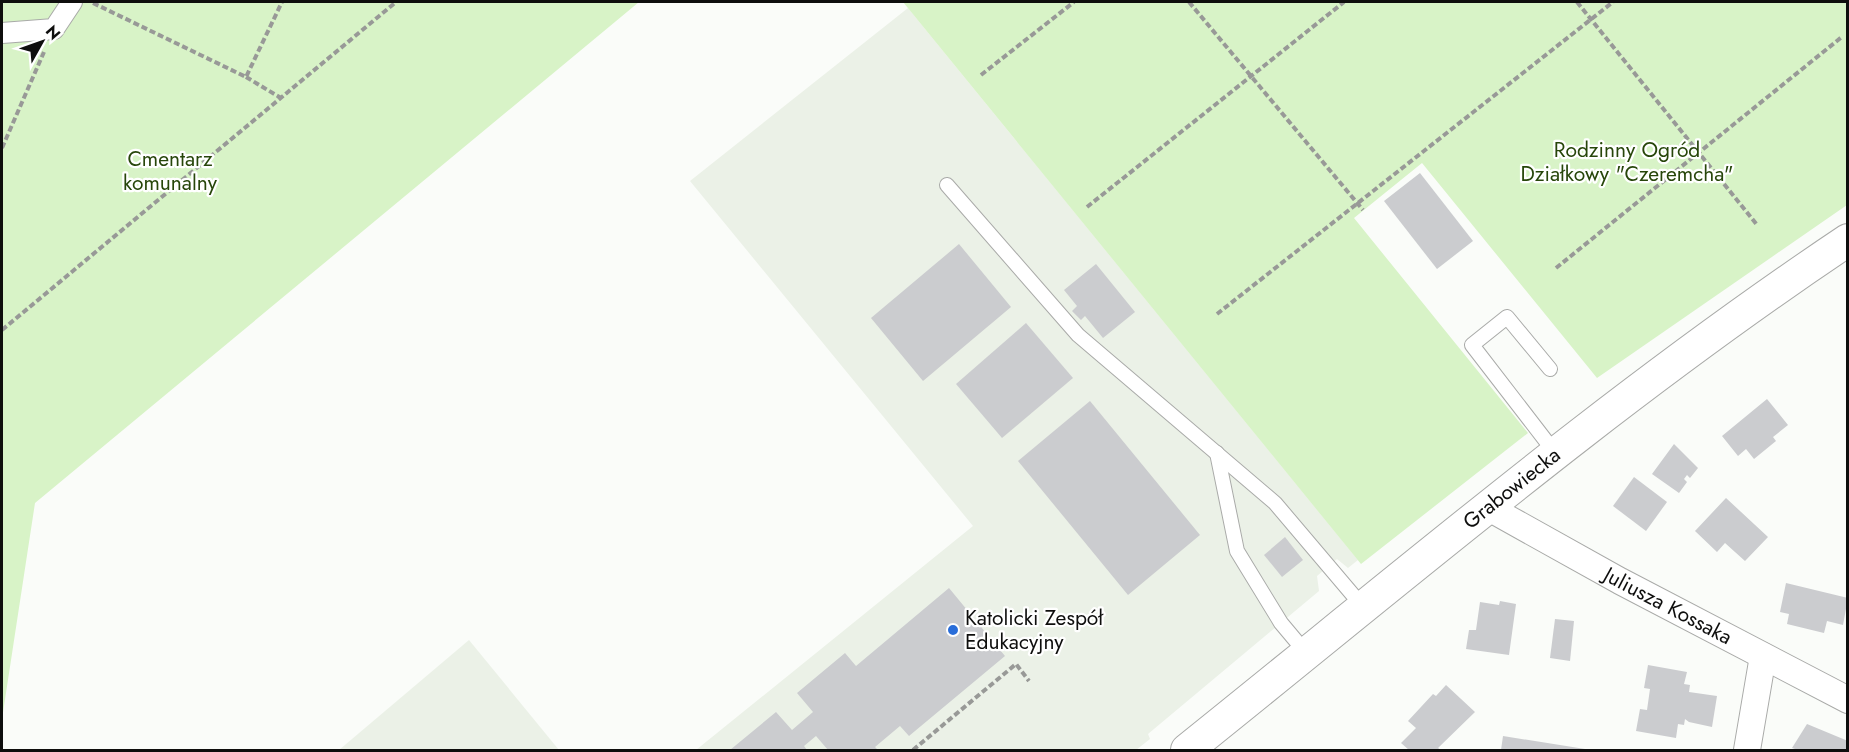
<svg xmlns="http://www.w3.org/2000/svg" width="1849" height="752" viewBox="0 0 1849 752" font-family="Jost,sans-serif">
<rect width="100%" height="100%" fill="#fafcf9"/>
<g fill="#ebf1e7">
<path d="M 908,8 L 1358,560 L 1348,568 L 1337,559 L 1317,576 L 1319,591 L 1148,734 L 1150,739 L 1136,750 L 696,750 L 973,526 L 690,181 Z"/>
<path d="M 469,640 L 559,750 L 339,750 Z"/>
</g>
<g fill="#d8f3c7">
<path d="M 2,2 L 639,2 L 35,503 L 2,719 Z"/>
<path d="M 903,2 L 1847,2 L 1847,205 L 1597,378 L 1422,163 L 1354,218 L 1528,433 L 1361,564 Z"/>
</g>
<g fill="#cbcccf">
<path d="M 1420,173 L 1473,241 L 1437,269 L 1384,201 Z"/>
<path d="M 959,244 L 1011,307 L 923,381 L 871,318 Z"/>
<path d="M 1096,264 L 1135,312 L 1103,338 L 1085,316 L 1081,320 L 1072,311 L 1077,306 L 1064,290 Z"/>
<path d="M 1026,323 L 1073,378 L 1002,438 L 956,384 Z"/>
<path d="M 1767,399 L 1788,425 L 1773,437 L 1776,441 L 1754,459 L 1746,449 L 1738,456 L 1722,436 Z"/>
<path d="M 1090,401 L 1200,535 L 1128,595 L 1018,461 Z"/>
<path d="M 1674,444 L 1698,468 L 1690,478 L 1687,475 L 1684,479 L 1687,482 L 1679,493 L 1652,474 Z"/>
<path d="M 1634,477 L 1667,502 L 1646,531 L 1613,506 Z"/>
<path d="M 1726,498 L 1768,537 L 1745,561 L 1725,543 L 1717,552 L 1695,531 Z"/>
<path d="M 1285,537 L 1303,560 L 1282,577 L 1264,555 Z"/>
<path d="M 1786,583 L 1848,598 L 1843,625 L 1827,621 L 1824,633 L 1787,624 L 1789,614 L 1780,612 Z"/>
<path d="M 949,588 L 1005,656 L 909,736 L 900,726 L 875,747 L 878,750 L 828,750 L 816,736 L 804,746 L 807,750 L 730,750 L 776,712 L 792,730 L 813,712 L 797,693 L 845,653 L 856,666 Z"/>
<path d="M 1500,601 L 1516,604 L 1509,655 L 1466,649 L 1469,630 L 1476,630 L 1480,602 L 1499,605 Z"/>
<path d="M 1555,619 L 1574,621 L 1570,661 L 1550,658 Z"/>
<path d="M 1648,665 L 1687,672 L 1684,684 L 1690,685 L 1689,692 L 1717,696 L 1712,727 L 1689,722 L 1685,719 L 1684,725 L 1678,724 L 1676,738 L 1636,731 L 1640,709 L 1647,710 L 1650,689 L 1644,688 Z"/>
<path d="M 1446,685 L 1475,712 L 1438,748 L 1441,750 L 1409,750 L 1401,743 L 1416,728 L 1408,721 L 1433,694 L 1436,696 Z"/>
<path d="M 1807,724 L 1848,741 L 1848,750 L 1798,750 L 1792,748 Z"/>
<path d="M 1503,736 L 1585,749 L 1585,750 L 1501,750 Z"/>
</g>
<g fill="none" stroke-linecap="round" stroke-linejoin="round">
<defs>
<g id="service">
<path d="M 947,185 L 1078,335 L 1275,503 L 1364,608"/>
<path d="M 1550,369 L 1507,317 L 1472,345 L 1556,454"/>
<path d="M 1217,453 L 1237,551 L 1281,623 L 1307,654"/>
</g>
<path id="pedestrian" d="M 2,33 L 54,29 L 72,2"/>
<g id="minor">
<path id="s1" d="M 1489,508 L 1620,581 L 1848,700"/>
<path d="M 1747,750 L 1763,656"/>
</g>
<g id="tertiary">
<path id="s2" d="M 1187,750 C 1404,576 1616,395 1848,240"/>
</g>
</defs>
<use href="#service" stroke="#a9aaa8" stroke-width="16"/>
<use href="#pedestrian" stroke="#a9aaa8" stroke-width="22"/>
<use href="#minor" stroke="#a9aaa8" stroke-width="28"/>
<use href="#tertiary" stroke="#a9aaa8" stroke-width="34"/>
<g stroke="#989997" stroke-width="4" stroke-dasharray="6 3" stroke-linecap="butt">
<path d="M 1189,2 L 1363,210"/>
<path d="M 1577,2 L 1758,226"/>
<path d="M 93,3 L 246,77 L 282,2"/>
<path d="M 981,75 L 1074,2"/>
<path d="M 246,77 L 281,98"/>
<path d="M 2,148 L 44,52"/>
<path d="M 1087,207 L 1344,2"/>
<path d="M 1556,268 L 1843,36"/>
<path d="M 1217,314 L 1613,2"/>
<path d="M 2,330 L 396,2"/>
<path d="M 913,750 L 1016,664 L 1029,681"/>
</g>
<use href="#service" stroke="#fff" stroke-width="14"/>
<use href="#pedestrian" stroke="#fff" stroke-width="20"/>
<use href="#minor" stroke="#fff" stroke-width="26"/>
<use href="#tertiary" stroke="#fff" stroke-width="32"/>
</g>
<circle fill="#296dd9" stroke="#fff" stroke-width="2" cx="953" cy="630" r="6"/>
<g text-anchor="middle" stroke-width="4.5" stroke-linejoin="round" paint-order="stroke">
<g font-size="21" fill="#27460a" stroke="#fff">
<text x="1627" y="157">Rodzinny Ogród<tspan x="1627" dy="24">Działkowy "Czeremcha"</tspan></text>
<text x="170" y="166">Cmentarz<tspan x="170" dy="24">komunalny</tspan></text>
</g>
<g font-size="21" fill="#0e0e0d" stroke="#fff">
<text dy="7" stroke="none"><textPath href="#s2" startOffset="417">Grabowiecka</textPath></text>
<text dy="7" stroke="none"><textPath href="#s1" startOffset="204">Juliusza Kossaka</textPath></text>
</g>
<g font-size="21" fill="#0e0e0d" stroke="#fff" text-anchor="start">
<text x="965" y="625">Katolicki Zespół<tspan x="965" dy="24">Edukacyjny</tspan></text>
</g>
</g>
<rect width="1849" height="752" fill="none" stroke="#0e0e0d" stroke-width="6"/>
<g transform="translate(42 42) rotate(50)" stroke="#ffffff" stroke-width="4.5" paint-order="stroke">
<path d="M0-4.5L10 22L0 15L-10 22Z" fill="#0e0e0d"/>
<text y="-9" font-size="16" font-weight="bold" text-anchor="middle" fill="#0e0e0d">N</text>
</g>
</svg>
